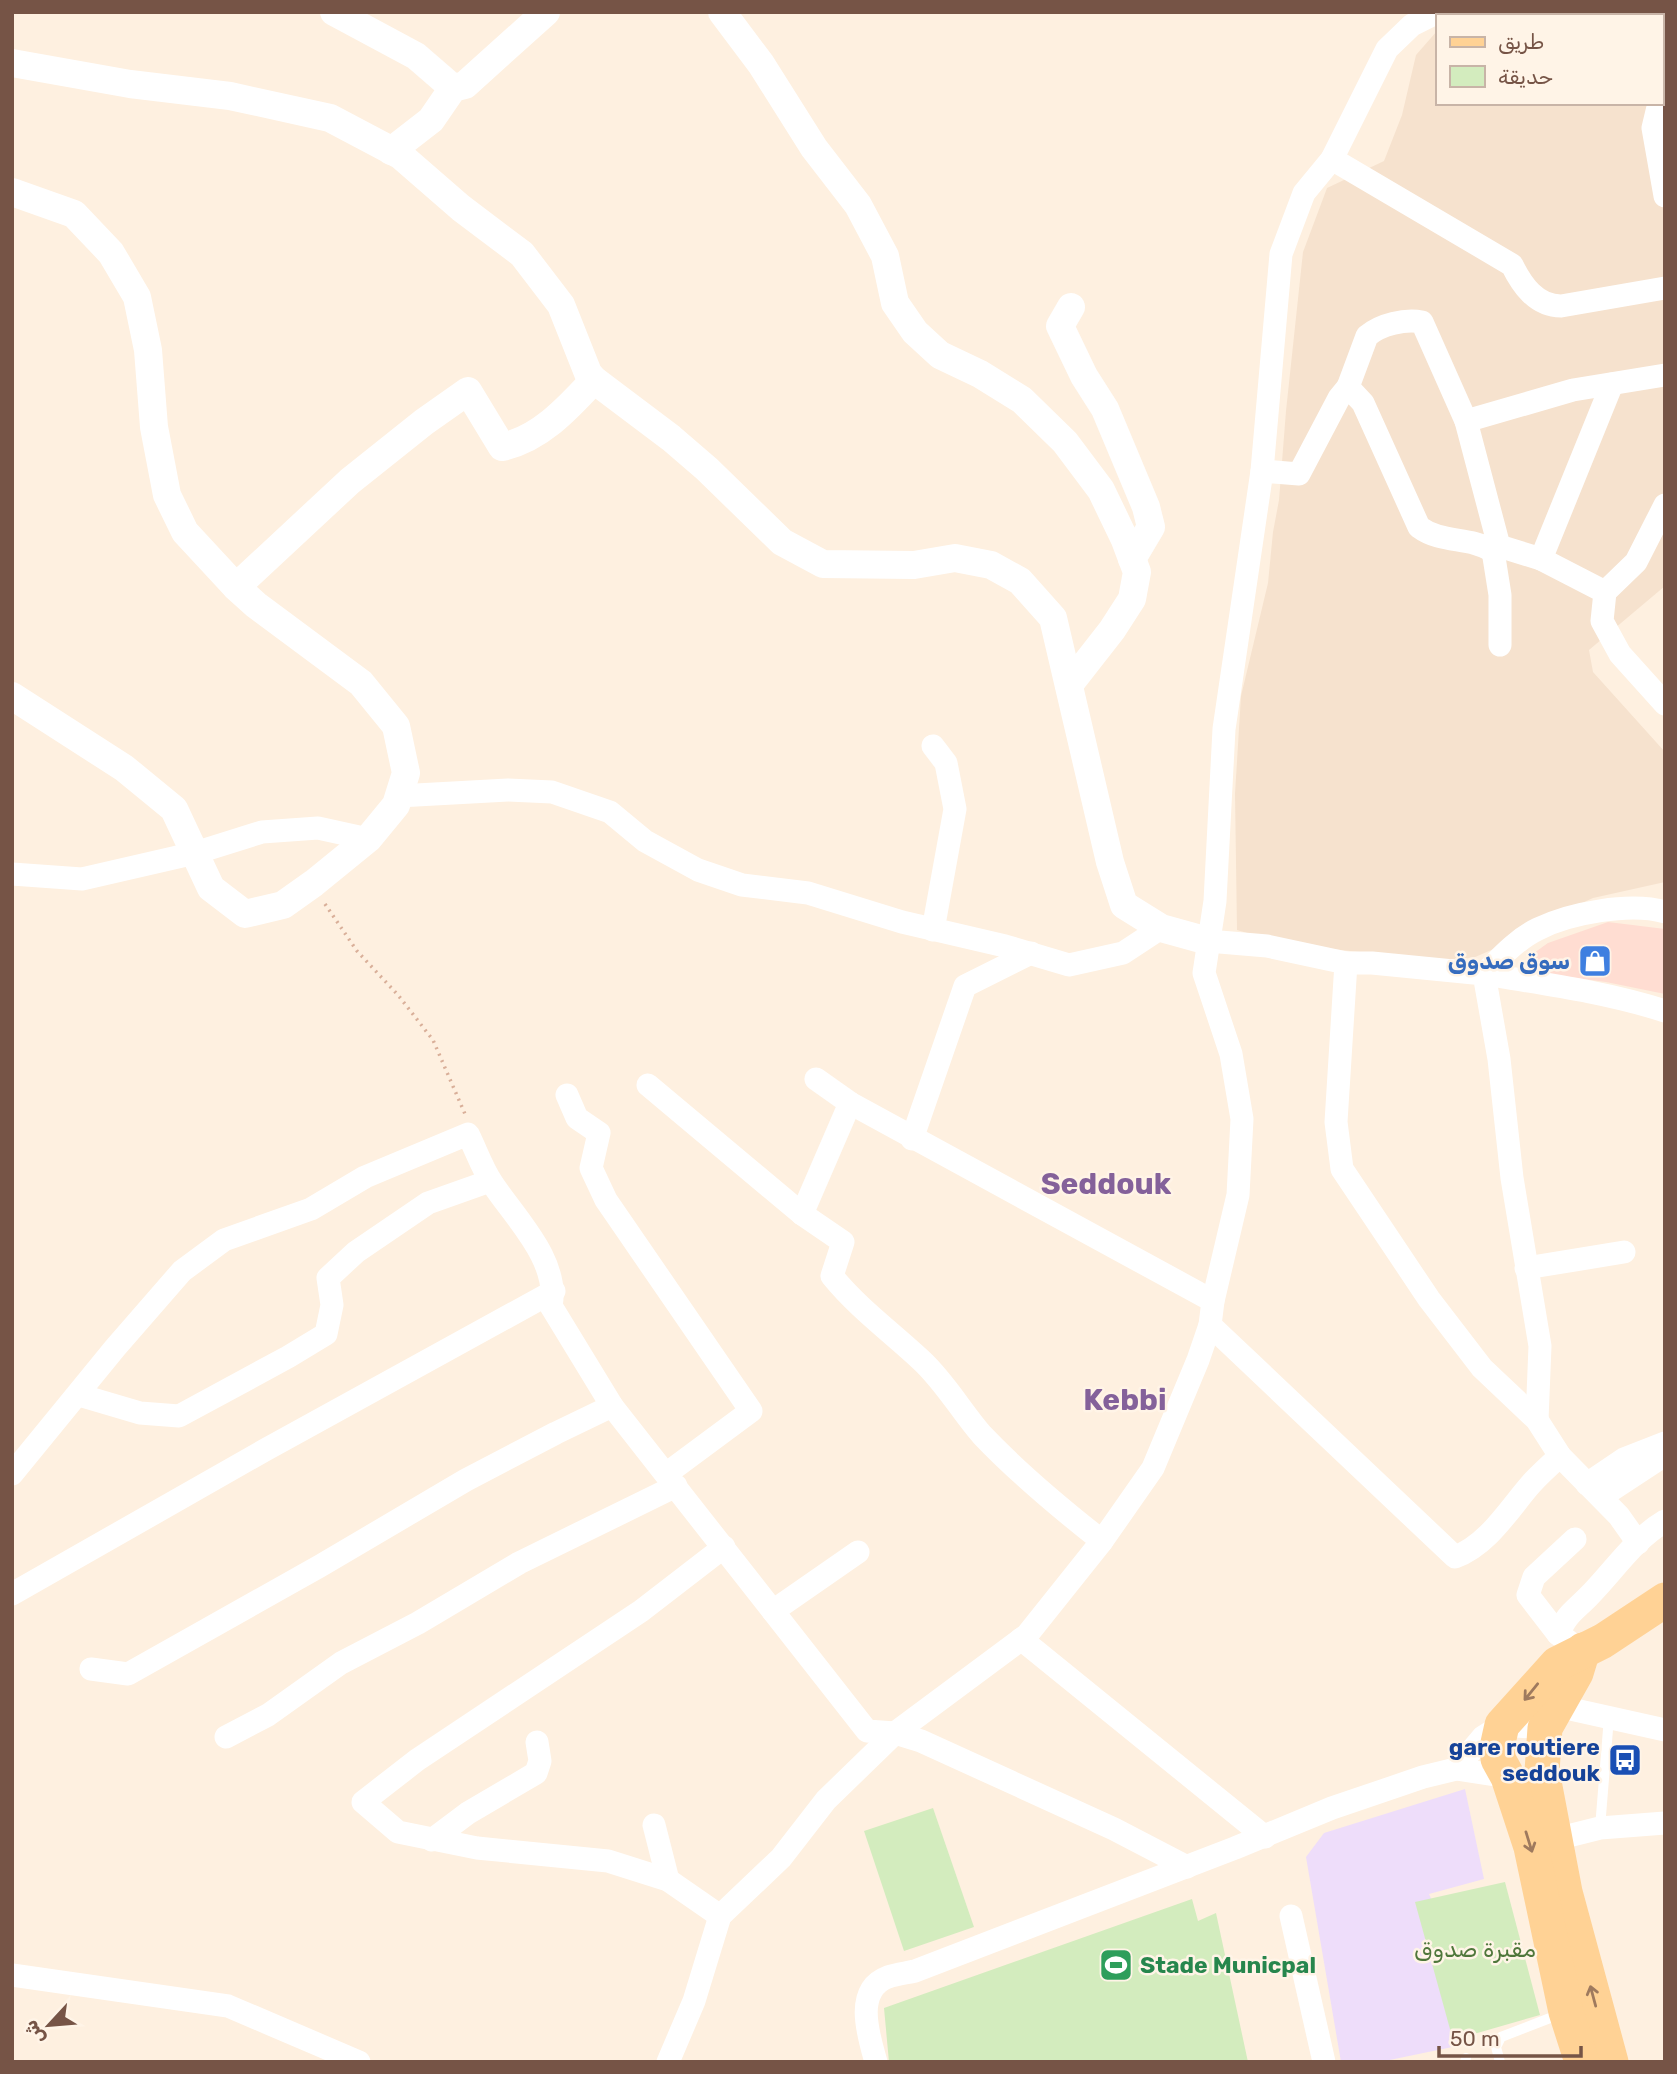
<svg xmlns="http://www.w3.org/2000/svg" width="1677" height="2074" viewBox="0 0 1677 2074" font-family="Rubik,Vazirmatn,sans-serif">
<rect width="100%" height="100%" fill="#fef0e0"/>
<path fill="#f6e2ce" d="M 1475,12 L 1665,12 L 1665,586 L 1589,650 L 1593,672 L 1665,752 L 1665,882 L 1593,898 L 1564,911 L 1505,944 L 1473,958 L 1435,960 L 1322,948 L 1264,938 L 1237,930 L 1235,794 L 1241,696 L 1268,583 L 1273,532 L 1279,500 L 1286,411 L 1303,252 L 1327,188 L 1384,161 L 1402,115 L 1416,55 L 1437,31 L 1437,103 L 1661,103 L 1661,16 L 1468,16 Z"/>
<path fill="#ffddd2" d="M 1608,922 L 1665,929 L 1665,994 L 1606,982 L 1524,971 L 1527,958 L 1548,943 Z"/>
<path fill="#eeddfa" d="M 1465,1789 L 1484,1879 L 1429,1894 L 1438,1914 L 1462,2045 L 1380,2062 L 1341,2062 L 1306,1857 L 1324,1833 Z"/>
<g fill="#d3ecbe">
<path d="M 933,1808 L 974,1927 L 904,1951 L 864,1831 Z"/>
<path d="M 1505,1882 L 1540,2015 L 1453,2040 L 1415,1902 Z"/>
<path d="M 1192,1899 L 1198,1921 L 1216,1913 L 1248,2062 L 889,2062 L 884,2008 Z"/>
</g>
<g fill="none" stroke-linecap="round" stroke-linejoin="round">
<path stroke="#d9af99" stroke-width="3.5" stroke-dasharray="2 5" stroke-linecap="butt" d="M 325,904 L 357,951 L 398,995 L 433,1040 L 465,1114"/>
<g stroke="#fff" stroke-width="10">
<path d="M 1600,1828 L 1609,1717"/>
<path d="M 1465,2062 L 1466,2058"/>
<path d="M 1500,2062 L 1496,2047 L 1501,2037 L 1563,2013"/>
</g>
<g stroke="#fff" stroke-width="23">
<path d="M 1659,103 L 1653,128 L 1665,196"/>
<path d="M 1332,159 L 1512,265 C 1522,285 1536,306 1561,306 L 1665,288"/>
<path d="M 1348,387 L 1367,336 C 1381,324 1405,319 1422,322 L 1466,421"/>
<path d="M 1262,471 L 1281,254 L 1304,193 L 1332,159 L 1387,49 L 1412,25 L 1438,12"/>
<path d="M 1499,546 L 1466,421 L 1573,390 L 1665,375"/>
<path d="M 1493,551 L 1500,595 L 1500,645"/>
<path d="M 1541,559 L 1612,384"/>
<path d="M 1605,592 L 1636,562 L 1665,505"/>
<path d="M 398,796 L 508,790 L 552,792 L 610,812 L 645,841 L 698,870 L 742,885 L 808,893 L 902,922 L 1005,946 L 1069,965 L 1123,953 L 1161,928"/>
<path d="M 12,874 L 82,879 L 195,853 L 262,832 L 318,828 L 368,839"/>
<path d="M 933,930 L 955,809 L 946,763 L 933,746"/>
<path d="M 1208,941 L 1267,946 L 1346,963 L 1336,1122 L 1342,1169 L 1429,1299 L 1482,1368 L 1537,1420 L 1560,1456 L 1619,1516 L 1638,1543"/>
<path d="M 1346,963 L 1372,963 L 1484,974 L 1499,1059 L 1512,1178 L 1540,1346 L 1537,1420"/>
<path d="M 1484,974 C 1500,958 1517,939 1538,929 C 1570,913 1630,902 1665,912"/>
<path d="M 1484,974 C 1545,984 1606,992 1665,1011"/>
<path d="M 648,1085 L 802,1214 L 843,1242 L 832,1276 C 858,1308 891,1332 921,1360 C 945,1382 961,1411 982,1435 C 1019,1474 1060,1508 1102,1541"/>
<path d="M 567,1095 L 577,1118 L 599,1133 L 591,1168 L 606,1200 L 751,1411 L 666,1474"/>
<path d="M 850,1103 L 1213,1301"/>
<path d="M 912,1139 L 965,986 L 1031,953"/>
<path d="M 802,1214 L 850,1103 L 816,1079"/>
<path d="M 1526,1268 L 1624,1252"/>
<path d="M 1210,1325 L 1455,1557 C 1488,1545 1509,1509 1531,1484 C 1540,1474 1550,1465 1560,1456"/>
<path d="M 79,1395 L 140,1413 L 179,1416 L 288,1357 L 326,1334 L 332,1305 L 328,1278 L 356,1252 L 428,1203 L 490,1181"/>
<path d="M 12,1474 L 115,1348 L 182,1271 L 224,1240 L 311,1209 L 365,1177 L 468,1134 C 476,1150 482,1168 492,1183 C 515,1218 560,1261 551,1306 L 612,1406 L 867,1731 L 895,1733 L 921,1741 L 1114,1829 L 1187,1867"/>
<path d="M 1587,1484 L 1624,1459 L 1665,1443"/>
<path d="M 1601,1497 L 1665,1455"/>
<path d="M 12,1594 L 265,1450 L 554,1291"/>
<path d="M 773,1611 L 858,1552"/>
<path d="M 1558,1634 C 1568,1613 1572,1613 1588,1597 C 1614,1571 1633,1540 1665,1521"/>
<path d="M 1021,1639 L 1265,1837"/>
<path d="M 1568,1641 L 1558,1634 L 1528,1595 L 1534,1577 L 1575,1539"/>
<path d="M 91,1669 L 128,1674 L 320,1566 L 466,1480 L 556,1433 L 612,1406"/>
<path d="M 1557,1706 L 1665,1730"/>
<path d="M 226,1737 L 268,1715 L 341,1663 L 418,1623 L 519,1563 L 676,1486"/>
<path d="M 1456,1769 L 1483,1737 L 1502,1725 L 1545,1728"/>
<path d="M 654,1825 L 668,1880"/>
<path d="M 1556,1839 L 1600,1828 L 1665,1823"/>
<path d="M 432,1840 L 468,1813 L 536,1773 L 540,1761 L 537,1742"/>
<path d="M 720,1916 L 668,1880 L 608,1861 L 477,1848 L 398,1832 L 363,1802 L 417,1760 L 641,1611 L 724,1547"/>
<path d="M 1291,1916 L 1324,2062"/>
<path d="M 12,1975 L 228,2006 L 359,2062"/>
<path d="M 668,2062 L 694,2001 L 720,1916 L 781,1858 L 826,1800 L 895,1733 L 1027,1635 L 1102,1541 L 1153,1468 L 1198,1360 L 1210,1325 L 1213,1301 L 1238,1195 L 1242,1119 L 1231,1054 L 1204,973 L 1215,901 L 1224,729 L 1262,471 L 1299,474 L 1339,398 L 1348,387 L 1363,403 L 1419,527 C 1442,544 1469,536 1493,551 L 1499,546 L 1541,559 L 1605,592 L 1602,621 L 1620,654 L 1665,704"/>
<path d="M 876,2062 C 869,2037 853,1990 888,1977 C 897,1974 907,1973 915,1971 L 1235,1848 L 1332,1808 L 1423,1777 L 1456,1769 L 1508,1777 L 1515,1775"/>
</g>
<g stroke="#fff" stroke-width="28">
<path d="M 334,12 L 416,56 L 453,88"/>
<path d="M 722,12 L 761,64 L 814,148 L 858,205 L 885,256 L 895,303 L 915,332 L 940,355 L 980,374 L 1022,400 L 1065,442 L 1101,490 L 1125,540 L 1137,572 L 1132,599 L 1112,630 L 1069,685"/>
<path d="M 12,63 L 130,84 L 230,96 L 330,118 L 400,155 L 461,208 L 522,254 L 561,305 L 588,373 L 594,380 L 671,438 L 707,469 L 782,542 L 823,564 L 914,565 L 955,558 L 991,565 L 1020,581 L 1053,618 L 1110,862 L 1124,905 L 1161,928 L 1208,941"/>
<path d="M 391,151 L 431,120 L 453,88 L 465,85 L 546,12"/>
<path d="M 12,192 L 74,214 L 111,253 L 137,297 L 148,350 L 154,427 L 167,495 L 185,532 L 236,587 L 256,605 L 361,683 L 396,726 L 406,773 L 396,805 L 368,839 L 314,883 L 283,905 L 245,914 L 211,888 L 174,809 L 124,768 L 12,696"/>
<path d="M 1071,307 L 1060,326 L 1084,376 L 1105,409 L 1146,507 L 1151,527 L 1132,559"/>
<path d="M 236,587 L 350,481 L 424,422 L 468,391 L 502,447 C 540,439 568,408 594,380"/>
</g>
<g stroke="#ffd295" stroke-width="35">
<path d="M 1583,1650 L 1576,1673 L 1545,1728 L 1542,1771 L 1565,1892 L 1611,2062"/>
<path d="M 1582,2062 L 1566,2012 L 1531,1847 L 1508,1777 L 1498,1759 L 1498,1743 L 1502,1725 L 1557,1664 L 1603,1641 L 1665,1600"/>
</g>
</g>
<defs><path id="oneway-shaft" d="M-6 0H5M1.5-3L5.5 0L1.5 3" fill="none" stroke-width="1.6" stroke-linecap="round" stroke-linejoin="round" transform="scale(1.75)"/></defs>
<g stroke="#9f7a5e">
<use href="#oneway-shaft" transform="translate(1531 1692) rotate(129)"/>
<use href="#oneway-shaft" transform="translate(1529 1842) rotate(73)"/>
<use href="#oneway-shaft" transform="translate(1593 1996) rotate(-105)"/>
</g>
<defs>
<symbol id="shop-square" viewBox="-11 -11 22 22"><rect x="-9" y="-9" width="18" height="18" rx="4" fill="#3f7fe0" stroke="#fff4e7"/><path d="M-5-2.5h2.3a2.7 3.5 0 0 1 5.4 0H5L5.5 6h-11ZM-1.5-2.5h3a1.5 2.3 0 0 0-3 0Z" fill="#fff"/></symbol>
<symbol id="bus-square" viewBox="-11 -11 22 22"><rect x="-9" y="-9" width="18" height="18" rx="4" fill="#1a4fb4" stroke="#fff4e7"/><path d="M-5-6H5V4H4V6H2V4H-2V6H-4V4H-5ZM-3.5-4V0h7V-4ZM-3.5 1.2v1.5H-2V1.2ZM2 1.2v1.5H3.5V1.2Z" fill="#fff"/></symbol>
<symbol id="stadium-square" viewBox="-11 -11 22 22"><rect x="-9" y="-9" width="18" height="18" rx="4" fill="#2e9e5b" stroke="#fff4e7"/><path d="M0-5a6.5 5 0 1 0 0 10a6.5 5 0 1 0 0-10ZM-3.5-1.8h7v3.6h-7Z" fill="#fff"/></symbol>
</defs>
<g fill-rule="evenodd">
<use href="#shop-square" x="1576" y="942" width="38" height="38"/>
<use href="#bus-square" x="1606" y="1741" width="38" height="38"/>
<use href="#stadium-square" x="1097" y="1946" width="38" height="38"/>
</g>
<g text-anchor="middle" stroke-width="5" stroke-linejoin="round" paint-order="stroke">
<g font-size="23" font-weight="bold" fill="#366cbe" stroke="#fff4e7" text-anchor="end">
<text x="1570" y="969">سوق صدوق</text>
</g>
<g font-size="23" font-weight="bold" fill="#164399" stroke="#fff4e7" text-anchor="end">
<text x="1600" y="1755">gare routiere<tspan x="1600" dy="26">seddouk</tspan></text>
</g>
<g font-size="23" fill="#4f773b" stroke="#fff4e7">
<text x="1475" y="1957">مقبرة صدوق</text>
</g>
<g font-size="23" font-weight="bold" fill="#27864d" stroke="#fff4e7" text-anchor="start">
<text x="1140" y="1973">Stade Municpal</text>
</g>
<g font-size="30" font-weight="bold" fill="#84619a" stroke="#fff4e7">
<text x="1106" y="1194">Seddouk</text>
<text x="1125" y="1410">Kebbi</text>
</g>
</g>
<rect width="1677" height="2074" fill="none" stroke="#765446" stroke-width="28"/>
<rect x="1436" y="14" width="228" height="91" fill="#fff4e7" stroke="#c8b4a7" stroke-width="2"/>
<rect x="1450" y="37" width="35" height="10" fill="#ffd295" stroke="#c8b4a7" stroke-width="2"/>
<text x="1498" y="49" font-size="21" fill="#765446">طريق</text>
<rect x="1450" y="66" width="35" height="21" fill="#d3ecbe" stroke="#c8b4a7" stroke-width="2"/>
<text x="1498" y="84" font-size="21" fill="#765446">حديقة</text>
<g transform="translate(49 2025) rotate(244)" stroke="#fff4e7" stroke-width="5" paint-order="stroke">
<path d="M0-5L12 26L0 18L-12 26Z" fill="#765446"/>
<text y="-10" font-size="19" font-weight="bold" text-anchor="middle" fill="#765446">ش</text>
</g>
<path d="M1439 2046v10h142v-10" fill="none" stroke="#765446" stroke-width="3.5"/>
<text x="1450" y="2046" font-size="21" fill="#765446" stroke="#fff4e7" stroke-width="5" paint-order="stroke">50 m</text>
</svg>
